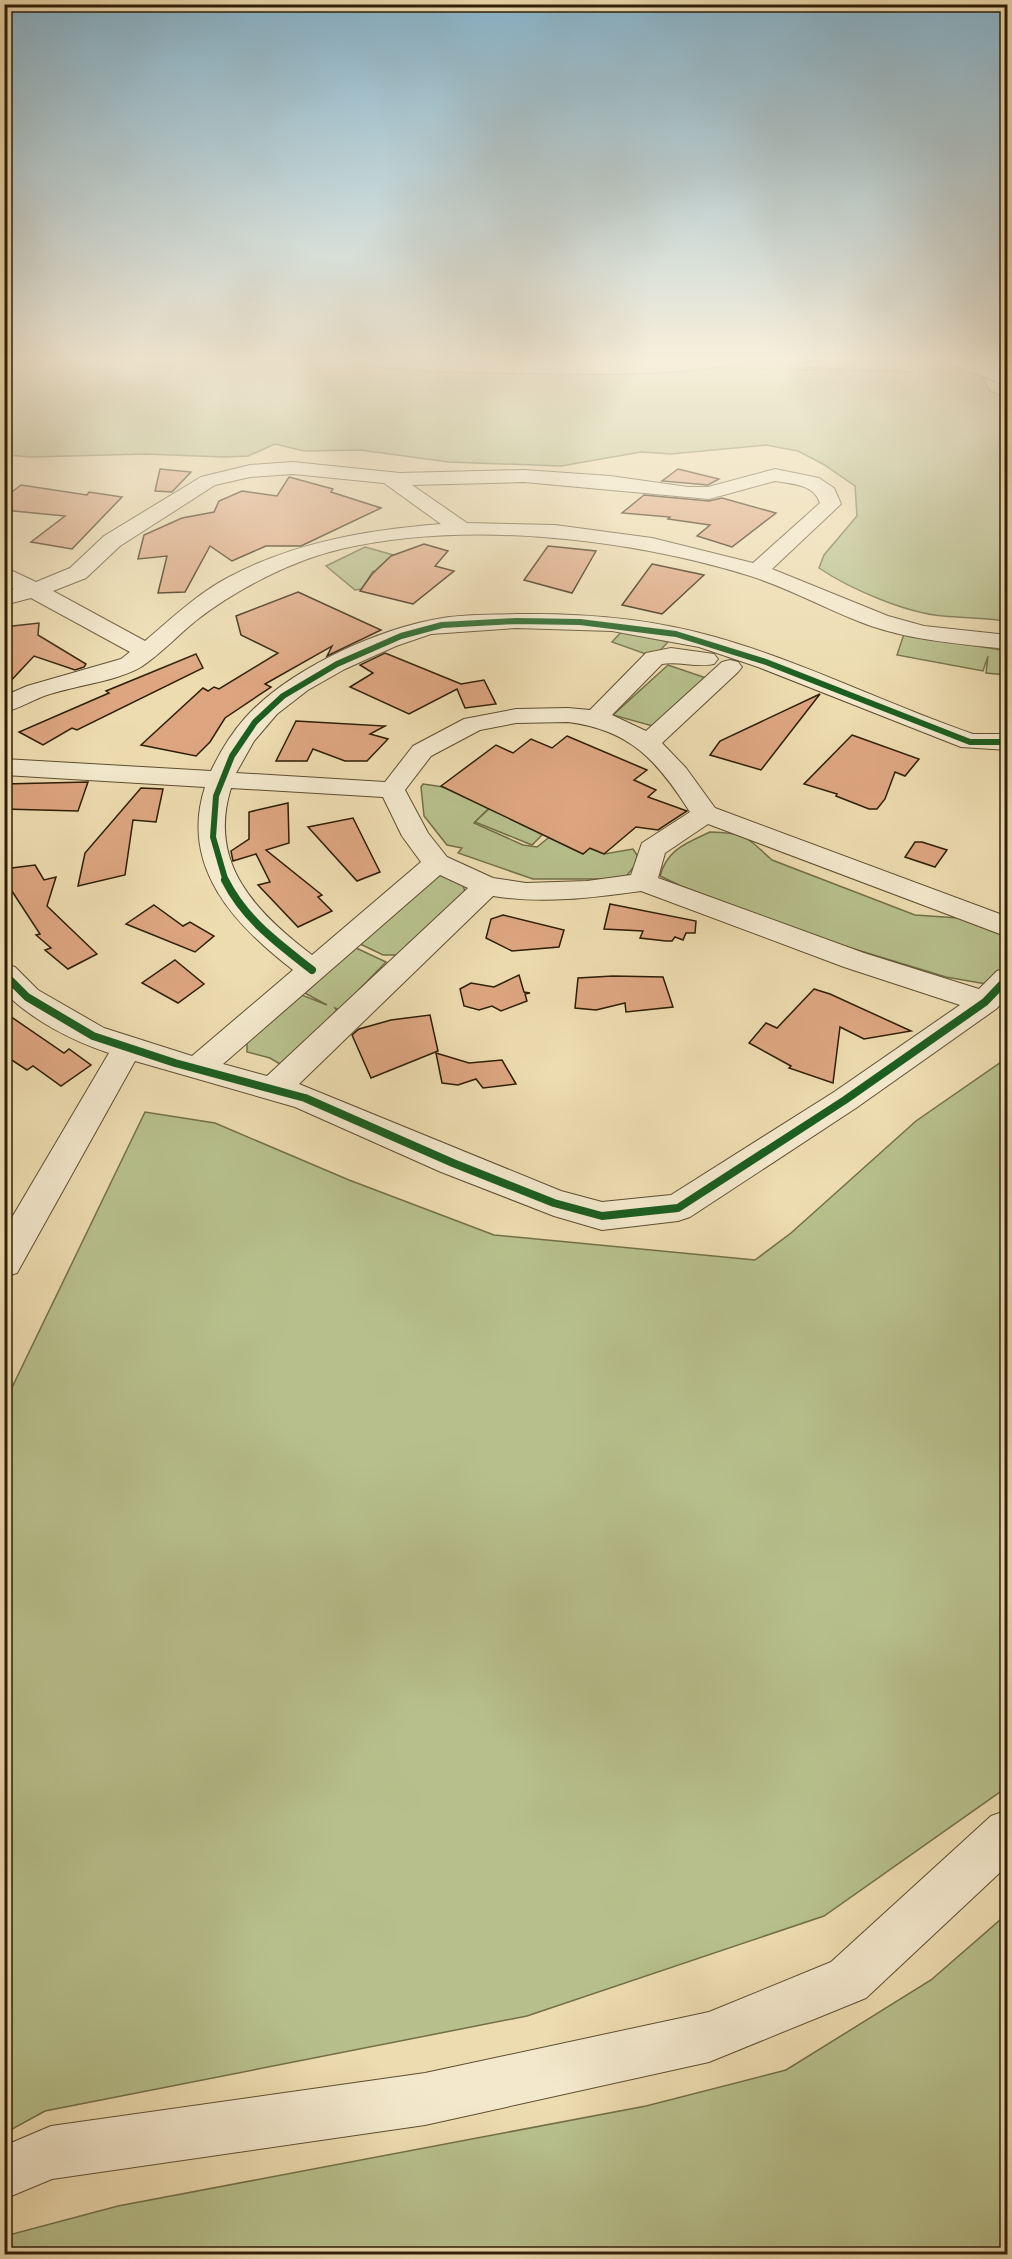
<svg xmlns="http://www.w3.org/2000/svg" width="1012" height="2259" viewBox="0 0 1012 2259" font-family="'Old Standard TT',serif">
<rect width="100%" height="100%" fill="#eddcb0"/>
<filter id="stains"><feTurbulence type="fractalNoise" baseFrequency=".00333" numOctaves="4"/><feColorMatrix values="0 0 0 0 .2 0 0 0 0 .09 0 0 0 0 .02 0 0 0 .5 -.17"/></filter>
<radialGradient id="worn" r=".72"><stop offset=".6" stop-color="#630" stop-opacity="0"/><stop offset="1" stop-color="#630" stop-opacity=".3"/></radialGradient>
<g fill="#b7c08c" stroke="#726f49" stroke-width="1.5">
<path d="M 4,361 L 396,361 L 914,372 L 653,361 L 1007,361 L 1007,376 L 981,375 L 989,390 L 1007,399 L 1007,621 C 986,618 965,618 943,616 C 906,613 850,589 819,568 L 824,555 L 857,516 L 855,486 L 823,464 L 798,451 L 766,445 L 671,454 L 641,452 L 561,466 L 449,462 L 360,450 L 304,451 L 275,444 L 248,456 L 224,457 L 145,454 L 32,457 L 5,455 Z"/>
<path d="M 365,547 L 419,562 L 401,578 L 373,571 L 362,589 L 355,590 L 326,566 Z"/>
<path d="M 624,629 L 668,642 L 654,657 L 612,642 Z"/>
<path d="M 904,634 L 1007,651 L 1007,675 L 986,673 L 988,656 L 983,671 L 897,655 Z"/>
<path d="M 668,665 L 712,680 L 656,727 L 613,715 Z"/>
<path d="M 423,784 L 444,787 L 490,807 L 474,823 L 523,845 L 537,847 L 553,834 L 604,854 L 633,849 L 637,855 L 636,864 L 624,879 L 533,879 L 458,853 L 462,848 L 447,845 L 424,816 L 421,787 Z"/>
<path d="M 490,808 L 546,831 L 532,845 L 475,822 Z"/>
<path d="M 710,832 C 748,833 746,837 772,860 L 915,915 L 959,918 L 1007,937 L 1007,970 L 986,984 L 946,977 L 818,938 L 681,886 L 660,876 C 667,849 687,843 710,832 Z"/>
<path d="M 442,874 L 463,885 L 465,892 L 400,955 L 383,955 L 358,943 L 416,892 Z"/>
<path d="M 354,947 L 386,962 L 339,1010 L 335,1008 L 340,1017 L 280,1064 L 270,1058 L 247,1052 L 247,1041 L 302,995 L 327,1005 L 305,993 Z"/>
<path d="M 1007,1058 L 1007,1787 L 824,1916 L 527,2016 L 45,2111 L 5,2133 L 5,1402 L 145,1112 L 215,1123 L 349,1180 L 494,1235 L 755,1260 L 791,1233 L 916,1121 Z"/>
<path d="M 1007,1914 L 1007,2254 L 5,2254 L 5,2236 L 118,2206 L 646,2106 L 786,2070 L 931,1980 Z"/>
</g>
<g fill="#dda681" stroke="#2e1e06" stroke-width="1.5">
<path d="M 160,469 L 191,472 L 172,492 L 155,491 Z"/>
<path d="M 678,469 L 719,479 L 708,485 L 662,481 Z"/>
<path d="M 289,477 L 333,489 L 331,492 L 381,508 L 301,546 L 266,546 L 232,561 L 210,546 L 185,592 L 158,593 L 167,556 L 138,559 L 144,535 L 182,518 L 214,512 L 219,501 L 242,491 L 277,496 Z"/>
<path d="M 21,485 L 87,495 L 89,492 L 122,497 L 72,549 L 31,542 L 65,516 L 4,510 L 4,498 Z"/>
<path d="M 644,495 L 709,501 L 722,498 L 776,513 L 732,547 L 697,536 L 710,525 L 668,519 L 670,517 L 622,513 Z"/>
<path d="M 424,544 L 448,551 L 435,566 L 454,571 L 413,604 L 360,591 L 372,574 L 391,556 Z"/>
<path d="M 548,546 L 596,551 L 572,593 L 524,580 Z"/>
<path d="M 652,564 L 704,575 L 662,614 L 622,605 Z"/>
<path d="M 298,592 L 381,630 L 327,656 L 332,646 L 265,684 L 271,687 L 225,718 L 210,742 L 196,756 L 141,745 L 203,688 L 208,691 L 214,687 L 219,689 L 278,653 L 241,635 L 236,616 Z"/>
<path d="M 39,623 L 38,635 L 86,664 L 84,667 L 75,670 L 34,656 L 4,688 L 4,627 Z"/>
<path d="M 385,653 L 461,684 L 484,680 L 496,704 L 465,708 L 457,689 L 409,714 L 350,687 L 373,673 L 360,665 Z"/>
<path d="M 196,654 L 203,668 L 77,730 L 72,728 L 43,745 L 19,732 L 109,693 L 106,691 Z"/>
<path d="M 820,694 L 761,770 L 710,755 L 720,741 Z"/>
<path d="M 296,721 L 385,726 L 370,734 L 388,739 L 367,761 L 345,761 L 313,749 L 307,761 L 276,761 Z"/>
<path d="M 852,735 L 919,759 L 905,776 L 895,772 L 885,799 L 877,809 L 869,809 L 836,796 L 837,794 L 804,784 Z"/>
<path d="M 567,736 L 647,770 L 634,780 L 656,790 L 648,797 L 687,811 L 658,830 L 636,827 L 604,854 L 590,848 L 583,854 L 441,786 L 496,745 L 513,753 L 531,739 L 552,748 Z"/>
<path d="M 88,782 L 78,811 L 4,809 L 4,784 Z"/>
<path d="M 141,788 L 163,789 L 156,822 L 133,820 L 125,875 L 78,886 L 85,853 Z"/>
<path d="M 288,803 L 289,843 L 266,850 L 322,895 L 318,897 L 332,911 L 298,927 L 258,885 L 270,882 L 256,854 L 233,861 L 231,851 L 249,839 L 249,812 Z"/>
<path d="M 353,818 L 380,872 L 357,881 L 308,827 Z"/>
<path d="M 915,842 L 922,842 L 947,850 L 935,867 L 905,857 Z"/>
<path d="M 35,865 L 44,880 L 56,877 L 47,906 L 97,954 L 68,969 L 45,950 L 51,948 L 36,935 L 40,934 L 4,879 L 4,869 Z"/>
<path d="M 610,904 L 696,921 L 695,933 L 686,933 L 683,940 L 675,937 L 672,941 L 666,941 L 640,938 L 643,931 L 604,929 Z"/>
<path d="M 154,905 L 183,926 L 190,922 L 214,936 L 195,952 L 126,924 Z"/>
<path d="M 503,915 L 564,930 L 559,947 L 512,951 L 486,938 L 491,919 Z"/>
<path d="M 175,960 L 204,984 L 178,1003 L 142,983 Z"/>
<path d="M 519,975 L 524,992 L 530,993 L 525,994 L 527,1001 L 501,1011 L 492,1006 L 479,1010 L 464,1006 L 460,989 L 471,983 L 494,987 Z"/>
<path d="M 613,976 L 663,977 L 673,1007 L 626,1012 L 625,1003 L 596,1010 L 575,1008 L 578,978 Z"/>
<path d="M 814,989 L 830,994 L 911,1031 L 864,1039 L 840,1027 L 833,1083 L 789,1068 L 791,1066 L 749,1043 L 766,1023 L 777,1028 Z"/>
<path d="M 4,1012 L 64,1053 L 69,1049 L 91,1065 L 61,1086 L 33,1066 L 27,1070 L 4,1055 Z"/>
<path d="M 430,1015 L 438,1051 L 371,1078 L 352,1035 L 359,1029 L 391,1020 Z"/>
<path d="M 436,1053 L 469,1063 L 502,1060 L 516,1084 L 483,1088 L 476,1079 L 458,1085 L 442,1083 Z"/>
</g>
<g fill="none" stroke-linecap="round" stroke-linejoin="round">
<defs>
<g id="minor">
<path d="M 355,361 L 735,361 L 726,366 C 700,369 674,372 648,373 C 615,375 365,374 355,361 Z"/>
<path d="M 950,361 L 976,361 L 1008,374 L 1008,386 L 953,365 Z"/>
<path d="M 293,462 L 400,473 L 524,470 L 610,476 L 688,487 L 708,487 L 775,469 L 819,478 L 834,488 L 841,504 L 772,569 L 888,616 L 924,626 L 1008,635 L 1008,649 C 961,644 915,641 871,626 C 829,611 790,588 747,575 C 625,538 467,520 341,549 C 293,560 237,589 198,619 C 179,634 162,653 141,667 C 118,681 72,686 44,696 C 31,701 18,709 4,712 L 4,696 L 27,686 L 121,659 L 130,652 L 31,598 L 4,605 L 4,591 L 14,589 L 4,583 L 4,567 L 36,582 L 70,568 L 104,536 L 201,477 L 250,465 ZM 293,474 L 384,483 L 441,524 C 367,530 295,542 229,577 C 198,593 171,619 145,641 L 53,591 L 86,578 L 120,546 L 215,485 L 250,477 ZM 775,481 C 792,484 814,484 820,503 L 753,563 L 652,538 L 555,525 L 467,523 L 412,485 L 524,482 L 709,499 Z"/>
<path d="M 516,614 C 583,613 650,618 715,637 C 804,662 886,704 973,734 L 1008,734 L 1008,750 L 961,747 L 758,667 L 699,647 L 612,631 L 516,628 L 431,634 L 396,646 L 345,669 L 308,690 L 277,714 L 254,741 L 236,773 L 385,782 L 413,746 L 464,719 L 516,709 L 568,708 L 590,710 L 646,653 L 671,648 L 714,654 L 718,659 L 714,664 C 697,668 679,661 662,664 L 612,715 L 646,731 L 722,662 L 730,660 L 738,662 L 742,667 L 738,672 L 662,743 L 686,768 L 715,808 L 1008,917 L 1008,937 L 708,824 L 665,853 L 658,878 L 864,953 L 979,989 L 997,971 L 1008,968 L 1008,997 L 996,1009 L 856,1108 L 690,1217 L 678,1221 L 602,1230 L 554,1216 L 441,1172 L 295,1107 L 135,1061 L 17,1273 L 4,1277 L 4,1231 L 109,1053 C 72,1041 32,1020 4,992 L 4,964 L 15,967 L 38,990 L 104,1028 L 192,1056 L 293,970 C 235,925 179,867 205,787 L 4,775 L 4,759 L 211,771 C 220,752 231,734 245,718 C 289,669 379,628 443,618 C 467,614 492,615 516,614 ZM 568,722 C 630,730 657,760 690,812 L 642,843 L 631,875 L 587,881 L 526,883 L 493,878 L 447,857 L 428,833 L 405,790 L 431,756 L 480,730 L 516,723 ZM 231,788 L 383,797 L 402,836 L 421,862 L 312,955 C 257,913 207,864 231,788 ZM 440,875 L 468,888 L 267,1076 L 223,1064 ZM 641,891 L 844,967 L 960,1005 L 834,1092 L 671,1195 L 602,1202 L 561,1191 L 299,1084 L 493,896 C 543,904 591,898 641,891 Z"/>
<path d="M 1008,1810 L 1008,1865 L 866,1998 L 709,2062 L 425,2125 L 52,2179 L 4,2199 L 4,2146 L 51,2126 L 425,2073 L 709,2012 L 831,1962 L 991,1816 Z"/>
</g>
</defs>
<use href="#minor" stroke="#5e4e30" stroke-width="2"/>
<use href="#minor" fill="#f3e8cc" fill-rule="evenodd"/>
<defs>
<path id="cycleway-far1" d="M 226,882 L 213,837 L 216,796 L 232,756 L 255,722 L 283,696 L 337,664 L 401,636 L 442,625 L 516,621 L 580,622 L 676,634 L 766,662 L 970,742 L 1008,742"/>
<g id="cycleway">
<path d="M 225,880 C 245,920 278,943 312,970"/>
<path d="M 4,974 L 27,997 L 93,1036 L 175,1063 L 305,1098 L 453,1163 L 554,1203 L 602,1216 L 678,1208 L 845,1100 L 985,1002 L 1008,978"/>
</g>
</defs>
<use href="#cycleway-far1" stroke="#f3e8cc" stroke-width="9"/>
<use href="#cycleway" stroke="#f3e8cc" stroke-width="11"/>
<use href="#cycleway-far1" stroke="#1b5e20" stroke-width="6"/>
<use href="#cycleway" stroke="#1b5e20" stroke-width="8"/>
</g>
<linearGradient id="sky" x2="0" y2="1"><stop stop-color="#88b7d0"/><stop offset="0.53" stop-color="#f7efdb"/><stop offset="1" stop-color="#f7efdb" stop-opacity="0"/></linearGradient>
<rect width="1012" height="678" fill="url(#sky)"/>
<rect width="1012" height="2259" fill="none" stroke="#eddcb0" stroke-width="24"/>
<rect x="6" y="6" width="1000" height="2247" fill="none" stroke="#2e1e06" stroke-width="3"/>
<rect x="12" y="12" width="988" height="2235" fill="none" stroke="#2e1e06" stroke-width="1.5"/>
<rect width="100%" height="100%" filter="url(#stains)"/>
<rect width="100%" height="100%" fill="url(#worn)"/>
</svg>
